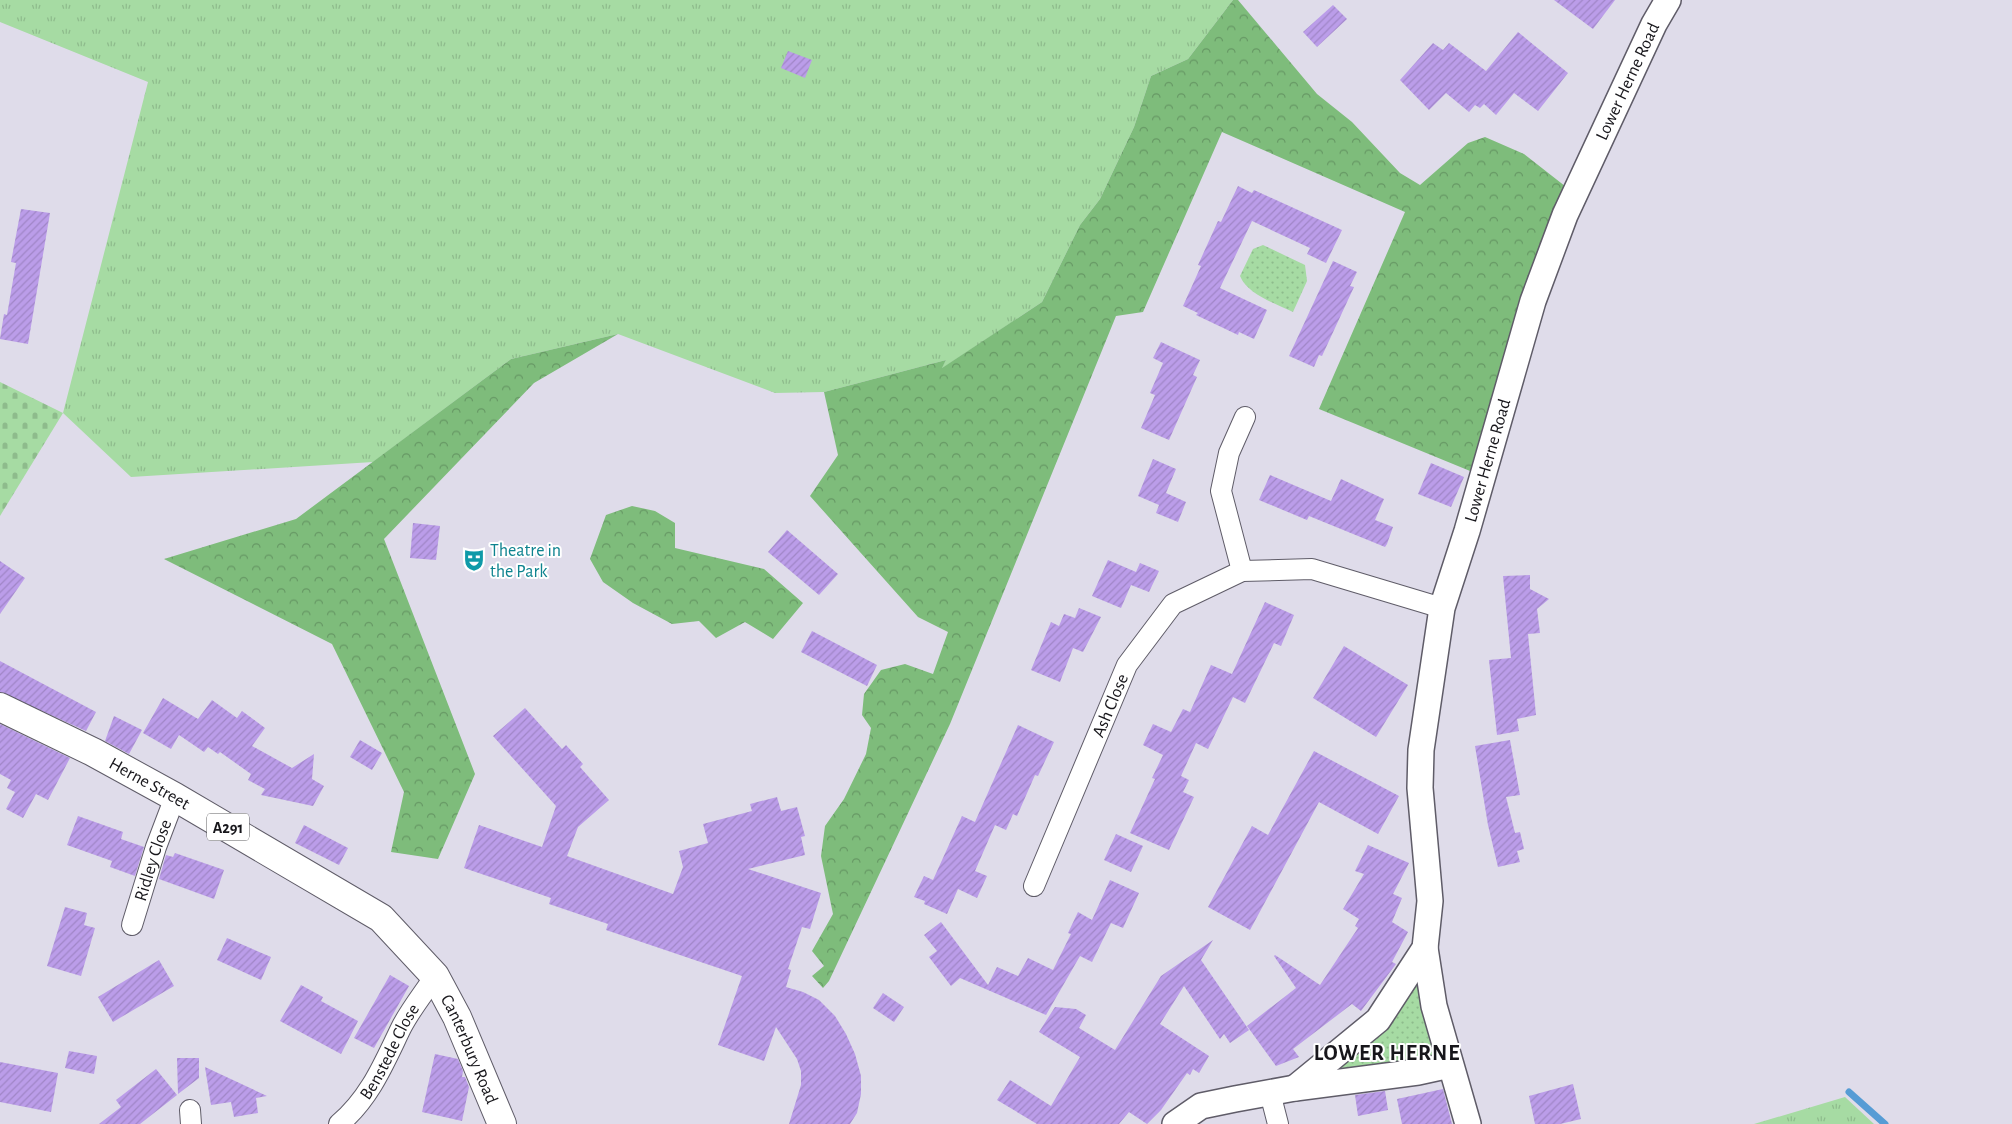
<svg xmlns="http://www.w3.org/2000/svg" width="2012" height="1124" viewBox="0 0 2012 1124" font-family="'Alegreya Sans',sans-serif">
<defs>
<pattern id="grass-tufts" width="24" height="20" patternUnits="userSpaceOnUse" patternTransform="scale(1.25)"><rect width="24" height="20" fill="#a6dba3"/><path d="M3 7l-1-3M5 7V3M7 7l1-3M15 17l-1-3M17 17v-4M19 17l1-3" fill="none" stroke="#8ebb8c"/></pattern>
<pattern id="forest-crowns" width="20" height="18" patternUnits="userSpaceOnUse" patternTransform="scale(1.25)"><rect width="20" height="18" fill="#7ebc7b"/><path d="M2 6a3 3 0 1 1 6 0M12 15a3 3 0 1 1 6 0" fill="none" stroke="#669864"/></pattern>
<pattern id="cemetery-stones" width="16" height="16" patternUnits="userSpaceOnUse" patternTransform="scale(1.25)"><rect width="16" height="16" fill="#a6dba3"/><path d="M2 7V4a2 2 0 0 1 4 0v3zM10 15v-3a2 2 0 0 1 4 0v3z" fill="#8ebb8c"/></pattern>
<pattern id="park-dots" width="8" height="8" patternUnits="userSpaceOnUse" patternTransform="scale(1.25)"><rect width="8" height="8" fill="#a6dba3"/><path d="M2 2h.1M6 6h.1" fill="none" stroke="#8ebb8c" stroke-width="1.8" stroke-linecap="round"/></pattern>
<pattern id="building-hatch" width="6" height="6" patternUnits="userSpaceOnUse" patternTransform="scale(1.25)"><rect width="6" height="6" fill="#bb9de9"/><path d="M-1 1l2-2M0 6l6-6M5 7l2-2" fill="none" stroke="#a086c7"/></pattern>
</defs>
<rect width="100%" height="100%" fill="#dfdcea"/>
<g fill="url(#grass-tufts)">
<path d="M 0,0 L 1233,0 L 1188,59 L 1151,76 L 1134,127 L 1100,199 L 1080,225 L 1042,302 L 941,369 L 946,360 L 824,392 L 775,393 L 618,334 L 511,359 L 373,462 L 131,477 L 63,413 L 148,82 L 0,22 Z"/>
<path d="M 1845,1097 L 1874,1124 L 1754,1124 Z"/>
</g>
<g fill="url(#forest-crowns)">
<path d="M 1233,0 L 1238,0 L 1317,94 L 1352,122 L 1400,173 L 1420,185 L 1468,143 L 1485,137 L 1524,154 L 1570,190 L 1492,480 L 1319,409 L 1405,212 L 1222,132 L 1143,312 L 1116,316 L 950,724 L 829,981 L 823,988 L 812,976 L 824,966 L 812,951 L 833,914 L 821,856 L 825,826 L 844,799 L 866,754 L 871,728 L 862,715 L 864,694 L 881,670 L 905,664 L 933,674 L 948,632 L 918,617 L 810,496 L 838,455 L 824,392 L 946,360 L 942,368 L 1042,302 L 1080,225 L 1100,199 L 1134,127 L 1151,76 L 1188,59 Z"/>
<path d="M 618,334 L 534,383 L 384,539 L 475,774 L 438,859 L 391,852 L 404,792 L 332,644 L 164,559 L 296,519 L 511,359 Z"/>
<path d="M 632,506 L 655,511 L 675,523 L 675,548 L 764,569 L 803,603 L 773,639 L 745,622 L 716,638 L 699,621 L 672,624 L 633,603 L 603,582 L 590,559 L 606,515 Z"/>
</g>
<path fill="url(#cemetery-stones)" d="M 0,382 L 63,413 L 0,516 Z"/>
<g fill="url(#park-dots)">
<path d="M 1263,245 L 1305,265 L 1307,281 L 1293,312 C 1275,303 1248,295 1240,276 L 1253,249 Z"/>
<path d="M 1425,948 L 1450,1065 L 1295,1088 L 1378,1020 Z"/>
</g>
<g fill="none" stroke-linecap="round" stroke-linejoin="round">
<path stroke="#569cd5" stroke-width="7" d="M 1849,1092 L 1885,1124"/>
</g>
<g fill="url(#building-hatch)">
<path d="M 1554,0 L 1615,0 L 1593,29 Z"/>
<path d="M 1333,5 L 1347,19 L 1317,47 L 1303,32 Z"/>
<path d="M 1518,32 L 1568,73 L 1538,111 L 1514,93 L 1496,115 L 1484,104 L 1480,108 L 1475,105 L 1469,112 L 1446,93 L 1429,110 L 1400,80 L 1433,43 L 1443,50 L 1449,43 L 1486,71 Z"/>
<path d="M 788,51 L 812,60 L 805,78 L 781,68 Z"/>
<path d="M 1238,186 L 1252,193 L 1254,190 L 1342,230 L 1326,263 L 1307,254 L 1310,248 L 1252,221 L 1220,288 L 1267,310 L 1254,339 L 1239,332 L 1238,335 L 1196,315 L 1198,313 L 1183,306 L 1201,266 L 1198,265 L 1218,221 L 1221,222 Z"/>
<path d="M 21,209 L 50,213 L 28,344 L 0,339 L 4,314 L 7,315 L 16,263 L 11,262 Z"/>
<path d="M 1333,261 L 1357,272 L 1350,286 L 1354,287 L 1322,356 L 1319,355 L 1314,367 L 1289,356 Z"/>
<path d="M 1161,342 L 1200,360 L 1193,375 L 1197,377 L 1169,440 L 1141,428 L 1155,395 L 1150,393 L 1163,363 L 1153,358 Z"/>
<path d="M 1153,459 L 1176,469 L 1166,493 L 1186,502 L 1178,522 L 1156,513 L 1159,505 L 1138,496 Z"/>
<path d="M 1431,463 L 1464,477 L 1451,507 L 1418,494 Z"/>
<path d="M 1270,475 L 1331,501 L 1341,479 L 1384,499 L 1375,520 L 1393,527 L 1387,544 L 1385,547 L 1309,516 L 1307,520 L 1259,500 Z"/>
<path d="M 413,523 L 440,526 L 436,560 L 410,558 Z"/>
<path d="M 787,530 L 838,574 L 819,595 L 768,552 Z"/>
<path d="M 1108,560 L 1136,572 L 1140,563 L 1159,571 L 1149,592 L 1131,585 L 1121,608 L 1092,596 Z"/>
<path d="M 0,561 L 25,578 L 0,614 Z"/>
<path d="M 1530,575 L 1530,589 L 1549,599 L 1537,609 L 1540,633 L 1528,634 L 1536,715 L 1517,719 L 1519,731 L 1497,735 L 1489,660 L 1511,658 L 1503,576 Z"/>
<path d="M 1265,602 L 1294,615 L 1281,646 L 1274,643 L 1245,703 L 1233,697 L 1208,749 L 1196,743 L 1181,776 L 1189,780 L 1183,792 L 1194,797 L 1169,850 L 1130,833 L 1155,779 L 1152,778 L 1163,755 L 1143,745 L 1153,724 L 1171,732 L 1183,709 L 1190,712 L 1211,665 L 1232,674 Z"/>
<path d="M 1079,608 L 1101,617 L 1083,652 L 1073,648 L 1060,682 L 1031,670 L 1051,622 L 1059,626 L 1064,614 L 1075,618 Z"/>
<path d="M 812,631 L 877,665 L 867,686 L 801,652 Z"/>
<path d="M 1344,646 L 1408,685 L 1376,737 L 1313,698 Z"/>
<path d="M 0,661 L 96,712 L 86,731 L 0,692 Z"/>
<path d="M 163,698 L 198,719 L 212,700 L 237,718 L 242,711 L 265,728 L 252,746 L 292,768 L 314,754 L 312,779 L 324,786 L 313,806 L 261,795 L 265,789 L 248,780 L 251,774 L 220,752 L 218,754 L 208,747 L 204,752 L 179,735 L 171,749 L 143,733 Z"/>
<path d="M 525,708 L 562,749 L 566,745 L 583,764 L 580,767 L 609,800 L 578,827 L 567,856 L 673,894 L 683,867 L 679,851 L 708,843 L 703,824 L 752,811 L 750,804 L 777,797 L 781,811 L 797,807 L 805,836 L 801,837 L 805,855 L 748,869 L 821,893 L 810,929 L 802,927 L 788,969 L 791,970 L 786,987 L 803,992 L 819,1000 L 835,1016 L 846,1034 L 855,1054 L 861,1076 L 861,1094 L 857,1113 L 850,1124 L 789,1124 L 801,1085 L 801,1071 L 797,1059 L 776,1027 L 764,1061 L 718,1045 L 742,976 L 606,930 L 608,924 L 549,904 L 551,898 L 464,868 L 479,825 L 542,847 L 556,806 L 493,736 Z"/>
<path d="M 114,716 L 142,730 L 129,754 L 105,741 Z"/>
<path d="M 0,724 L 70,758 L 48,800 L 36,794 L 23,818 L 6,809 L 15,792 L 7,788 L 11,780 L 0,774 Z"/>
<path d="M 1018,725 L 1054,742 L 1038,776 L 1035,775 L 1017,816 L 1013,814 L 1006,830 L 995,825 L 975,871 L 987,876 L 977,898 L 958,889 L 947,914 L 924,904 L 925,901 L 914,897 L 924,876 L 933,880 L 962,816 L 975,822 Z"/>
<path d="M 360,740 L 382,753 L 372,770 L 350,757 Z"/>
<path d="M 1510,740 L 1520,795 L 1506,797 L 1515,833 L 1520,832 L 1524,849 L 1517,851 L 1520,862 L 1498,867 L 1488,825 L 1475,746 Z"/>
<path d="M 1314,751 L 1399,796 L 1378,834 L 1319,802 L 1250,930 L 1208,907 L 1252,826 L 1268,835 Z"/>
<path d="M 78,816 L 123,832 L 121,839 L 144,847 L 135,876 L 110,867 L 112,861 L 67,845 Z"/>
<path d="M 304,825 L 348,848 L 339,865 L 295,843 Z"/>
<path d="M 1116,834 L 1143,846 L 1131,872 L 1104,860 Z"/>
<path d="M 1368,845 L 1409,863 L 1393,894 L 1402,898 L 1392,922 L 1408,932 L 1392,962 L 1396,964 L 1361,1011 L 1352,1004 L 1293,1049 L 1299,1057 L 1276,1066 L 1247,1026 L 1296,988 L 1274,956 L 1275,955 L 1320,985 L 1358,928 L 1355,926 L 1359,919 L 1343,909 L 1364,874 L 1355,871 Z"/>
<path d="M 175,853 L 224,870 L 214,899 L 159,879 L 166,855 L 173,857 Z"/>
<path d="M 1110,880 L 1139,893 L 1123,928 L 1111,923 L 1092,962 L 1080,956 L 1046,1015 L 960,978 L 951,986 L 929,957 L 937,951 L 924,935 L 941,922 L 988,985 L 997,967 L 1018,976 L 1028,958 L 1053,970 L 1071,934 L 1068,933 L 1078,912 L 1092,920 Z"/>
<path d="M 65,907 L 87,913 L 84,925 L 95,928 L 81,976 L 47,966 Z"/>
<path d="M 227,938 L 271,957 L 261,980 L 217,960 Z"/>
<path d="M 1213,940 L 1201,960 L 1249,1030 L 1230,1043 L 1224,1034 L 1220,1039 L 1184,986 L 1160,1024 L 1209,1056 L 1199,1073 L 1193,1069 L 1190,1075 L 1187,1073 L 1161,1110 L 1147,1124 L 1129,1112 L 1119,1124 L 1037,1124 L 997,1100 L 1010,1080 L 1051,1106 L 1080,1057 L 1039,1032 L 1055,1007 L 1076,1009 L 1086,1015 L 1079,1028 L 1115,1050 L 1161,976 Z"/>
<path d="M 159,960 L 174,986 L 113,1022 L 98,997 Z"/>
<path d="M 390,975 L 409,986 L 374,1048 L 354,1038 Z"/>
<path d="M 301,985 L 323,997 L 321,1001 L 358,1021 L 341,1054 L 280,1021 Z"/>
<path d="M 883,993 L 904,1007 L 894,1022 L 873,1008 Z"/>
<path d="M 69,1051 L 97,1056 L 94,1074 L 65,1068 Z"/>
<path d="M 435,1054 L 458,1059 L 463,1071 L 462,1077 L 465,1077 L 469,1087 L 462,1121 L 422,1112 Z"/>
<path d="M 177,1058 L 199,1058 L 199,1078 L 178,1094 Z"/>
<path d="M 0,1062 L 58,1073 L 51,1112 L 0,1102 Z"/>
<path d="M 205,1067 L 267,1096 L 256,1098 L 258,1113 L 234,1117 L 231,1102 L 211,1105 Z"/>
<path d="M 156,1069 L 177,1095 L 140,1124 L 99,1124 L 121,1107 L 116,1100 Z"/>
<path d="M 1573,1084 L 1581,1119 L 1560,1124 L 1535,1124 L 1529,1096 Z"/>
<path d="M 1443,1089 L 1452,1124 L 1402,1124 L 1397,1099 Z"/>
<path d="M 1385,1091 L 1388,1110 L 1358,1116 L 1355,1095 Z"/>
</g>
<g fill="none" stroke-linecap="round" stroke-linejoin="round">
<defs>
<g id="minor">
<path d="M 1242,571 L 1221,491 L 1229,453 L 1245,417"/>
<path id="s1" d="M 1034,886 L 1127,665 L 1173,604 L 1242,571 L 1312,569 L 1442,608"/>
<path id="s2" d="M 132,925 L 156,847 L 175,797"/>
<path d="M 1270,1093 L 1278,1124"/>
<path d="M 190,1110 L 191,1124"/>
<path id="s3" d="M 339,1124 C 370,1098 384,1063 401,1028 C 410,1010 424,993 435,976"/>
</g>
<g id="tertiary">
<path d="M 1425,948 L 1434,1006 L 1468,1124"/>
<path id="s4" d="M 1295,1088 L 1378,1020 L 1425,948 L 1430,901 L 1420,788 L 1421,750 L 1442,608 L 1467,531 L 1533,301 L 1565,215 L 1654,24 L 1668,0"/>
<path d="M 1175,1124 L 1201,1106 L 1235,1099 L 1295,1088 L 1418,1072 L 1450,1065"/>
</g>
<g id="primary">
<path id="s5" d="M 0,707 L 93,752 L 175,797 L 381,918 L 435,976 L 457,1017 L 502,1124"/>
</g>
</defs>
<use href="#minor" stroke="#5f5c68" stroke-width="22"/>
<use href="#tertiary" stroke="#5f5c68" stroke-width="28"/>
<use href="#primary" stroke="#5f5c68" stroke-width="30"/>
<use href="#minor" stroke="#fff" stroke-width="20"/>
<use href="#tertiary" stroke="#fff" stroke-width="25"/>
<use href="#primary" stroke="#fff" stroke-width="28"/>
</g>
<defs>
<symbol id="theatre-bare" viewBox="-9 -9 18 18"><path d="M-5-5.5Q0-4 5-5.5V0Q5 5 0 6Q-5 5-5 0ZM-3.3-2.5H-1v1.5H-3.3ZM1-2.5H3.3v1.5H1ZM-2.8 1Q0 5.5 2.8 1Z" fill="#0f9aa8" stroke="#fff" stroke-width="2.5" paint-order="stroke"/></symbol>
</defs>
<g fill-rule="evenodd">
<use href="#theatre-bare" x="458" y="544" width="32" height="32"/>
</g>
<g text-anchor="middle" stroke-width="4" stroke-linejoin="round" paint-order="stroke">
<rect fill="#fff" stroke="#5d5c5f" stroke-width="1" x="207" y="813.5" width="42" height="27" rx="4"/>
<g font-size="16" font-weight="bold" fill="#17161b">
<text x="228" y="833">A291</text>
</g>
<g font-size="18" fill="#17161b" stroke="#fff">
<text dy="6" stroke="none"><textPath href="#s4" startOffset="1095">Lower Herne Road</textPath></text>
<text dy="6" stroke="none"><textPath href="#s4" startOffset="690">Lower Herne Road</textPath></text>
<text dy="6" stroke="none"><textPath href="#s1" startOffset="196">Ash Close</textPath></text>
<text dy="6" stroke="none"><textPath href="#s5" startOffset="168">Herne Street</textPath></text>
<text dy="6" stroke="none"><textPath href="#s2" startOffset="68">Ridley Close</textPath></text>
<text dy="6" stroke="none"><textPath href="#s5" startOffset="596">Canterbury Road</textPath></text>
<text dy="6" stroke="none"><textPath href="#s3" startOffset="89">Benstede Close</textPath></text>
</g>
<g font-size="18" fill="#0d838f" stroke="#fff" text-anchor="start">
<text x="490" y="556">Theatre in<tspan x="490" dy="21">the Park</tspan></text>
</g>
<g font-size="22" font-weight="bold" letter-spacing="1" fill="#17161b" stroke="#fff">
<text x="1387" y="1060">LOWER HERNE</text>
</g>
</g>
</svg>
